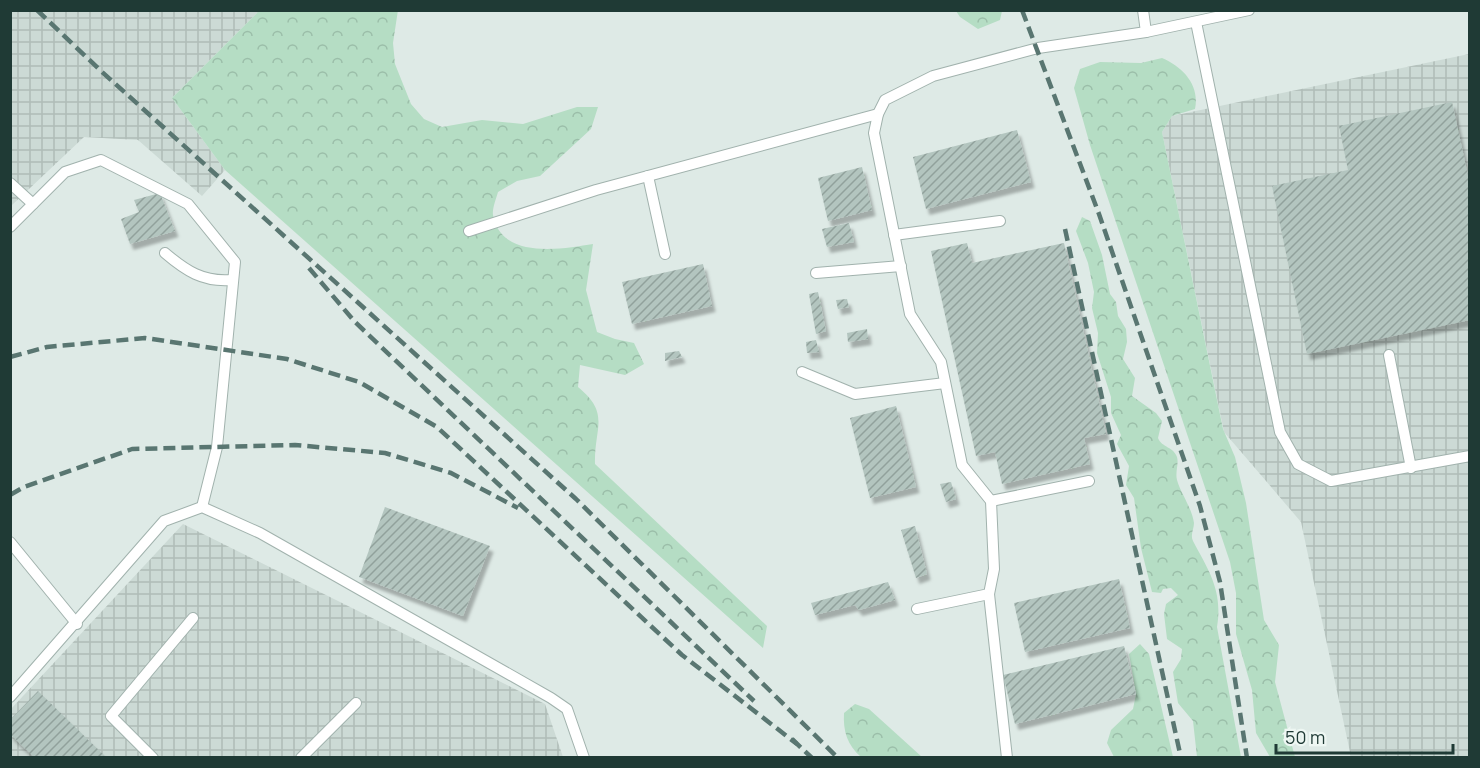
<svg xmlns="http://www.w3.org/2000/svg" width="1480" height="768" viewBox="0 0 1480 768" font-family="Manrope,sans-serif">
<defs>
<pattern id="industrial-grid" width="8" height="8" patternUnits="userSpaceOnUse" patternTransform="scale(1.5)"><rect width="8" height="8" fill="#ccdad5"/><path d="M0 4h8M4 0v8" fill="none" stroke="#afbcb7"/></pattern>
<pattern id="forest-crowns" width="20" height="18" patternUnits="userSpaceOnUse" patternTransform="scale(1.5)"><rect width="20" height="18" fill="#b5ddc4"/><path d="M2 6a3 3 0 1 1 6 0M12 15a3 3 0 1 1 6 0" fill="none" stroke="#9bbea9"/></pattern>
<pattern id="building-hatch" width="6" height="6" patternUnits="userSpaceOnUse" patternTransform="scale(1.5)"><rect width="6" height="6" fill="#b3c5bf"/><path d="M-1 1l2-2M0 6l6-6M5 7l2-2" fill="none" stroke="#91a19c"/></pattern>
<filter id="shadow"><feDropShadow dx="3.5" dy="6" stdDeviation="1.5" flood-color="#0004"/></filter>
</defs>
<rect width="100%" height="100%" fill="#deeae6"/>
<g fill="url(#industrial-grid)">
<path d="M 11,11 L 259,11 L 172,98 L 225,170 L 202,196 L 138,140 L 84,137 L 11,206 Z"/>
<path d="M 1469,54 L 1469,757 L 1351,757 L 1301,522 L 1224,432 L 1162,132 L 1172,116 Z"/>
<path d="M 183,524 L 545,704 L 563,757 L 11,757 L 10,710 Z"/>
</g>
<g fill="url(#forest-crowns)">
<path d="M 398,10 L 393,43 L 395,64 L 411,104 L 424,119 L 442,127 L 482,120 L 523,124 L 577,107 L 598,107 L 591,129 L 540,176 L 517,181 L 498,192 C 496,199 492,209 493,215 C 501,260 562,249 593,244 L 586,290 L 597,332 L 615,339 L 634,343 L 644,364 L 625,375 L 580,365 L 578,387 C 611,414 594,427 595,464 L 767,626 L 763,648 L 225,170 L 172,98 L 259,11 Z"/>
<path d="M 956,11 L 1002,11 L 1000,20 L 978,29 L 960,17 Z"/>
<path d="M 1162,58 C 1183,67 1200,85 1195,109 L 1172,116 L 1162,132 L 1223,429 L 1235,457 L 1246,503 L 1264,620 L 1279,645 L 1275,682 L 1295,757 L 1270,757 L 1256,733 L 1252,690 L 1236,634 L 1236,593 L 1230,562 L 1090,145 L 1074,88 L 1080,69 L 1100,62 L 1141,63 Z"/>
<path d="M 1082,217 L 1090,221 L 1102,255 L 1110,294 L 1116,302 L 1118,316 L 1126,329 L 1127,342 L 1123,359 L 1135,378 L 1132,396 L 1156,413 L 1162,421 L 1158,438 C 1162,448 1173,446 1177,457 C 1179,464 1175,472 1177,480 C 1181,494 1192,508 1194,523 C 1194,529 1190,535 1193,541 C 1209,571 1223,591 1217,627 L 1241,757 L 1197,757 L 1193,721 L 1178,703 L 1173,672 L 1181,659 L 1182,649 L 1167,639 L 1164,614 L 1166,604 L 1178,595 L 1171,588 L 1163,589 L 1161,593 L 1152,592 L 1141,548 L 1134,498 L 1126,485 L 1129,466 L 1117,444 L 1121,435 L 1111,413 L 1111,397 L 1097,353 L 1098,333 L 1092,308 L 1094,292 L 1088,263 L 1076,231 Z"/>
<path d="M 1140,644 L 1149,654 L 1173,757 L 1114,757 L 1107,743 L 1111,730 L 1133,709 L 1136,694 L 1129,654 Z"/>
<path d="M 855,704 L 869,709 L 922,757 L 861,757 C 847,745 843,731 844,713 Z"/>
</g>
<g fill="url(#building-hatch)" filter="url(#shadow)">
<path d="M 1452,102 L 1470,185 L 1470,320 L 1307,354 L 1272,186 L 1348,170 L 1339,126 Z"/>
<path d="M 1017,130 L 1031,182 L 926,209 L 913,157 Z"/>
<path d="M 862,167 L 872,210 L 828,221 L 818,178 Z"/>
<path d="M 160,193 L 175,231 L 130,244 L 121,219 L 139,212 L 134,200 Z"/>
<path d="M 849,223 L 854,242 L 827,247 L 822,229 Z"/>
<path d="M 967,243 L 972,263 L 1064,243 L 1106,434 L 1084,438 L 1090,464 L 1002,484 L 995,452 L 976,456 L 931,251 Z"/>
<path d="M 703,264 L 712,306 L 632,324 L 622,282 Z"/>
<path d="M 818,292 L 826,331 L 816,334 L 809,294 Z"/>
<path d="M 847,299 L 849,307 L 838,309 L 836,300 Z"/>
<path d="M 867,329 L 868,339 L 848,342 L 847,333 Z"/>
<path d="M 816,340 L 819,352 L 807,353 L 806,342 Z"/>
<path d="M 679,351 L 682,357 L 665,361 L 665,353 Z"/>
<path d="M 896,406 L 916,487 L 870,498 L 850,418 Z"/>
<path d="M 951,482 L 956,499 L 946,502 L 940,484 Z"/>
<path d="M 385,507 L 490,546 L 463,616 L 359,577 Z"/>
<path d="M 915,526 L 927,574 L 916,578 L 901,530 Z"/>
<path d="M 1119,579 L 1130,628 L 1025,652 L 1014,603 Z"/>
<path d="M 888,582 L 895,600 L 859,610 L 855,605 L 815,615 L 811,603 Z"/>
<path d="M 1124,646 L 1136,694 L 1015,724 L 1003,675 Z"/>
<path d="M 38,691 L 107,758 L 35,758 L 10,734 L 10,720 Z"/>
</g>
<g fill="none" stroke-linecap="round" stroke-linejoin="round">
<defs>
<g id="lane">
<path d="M 1143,10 L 1146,32"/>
<path d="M 1196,22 L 1280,432 L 1298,464 L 1331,481 L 1470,456"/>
<path d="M 648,176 L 665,254"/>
<path d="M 10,183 L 33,204"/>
<path d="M 10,227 L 65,172 L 101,160 L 188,204 L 235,262 L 217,447 L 202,507"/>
<path d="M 469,231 L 596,190 L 878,114"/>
<path d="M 894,235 L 1000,221"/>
<path d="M 165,253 C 186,271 203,282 231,280"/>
<path d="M 816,273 L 901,266"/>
<path d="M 1389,355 L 1411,468"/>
<path d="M 802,372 L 855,394 L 945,383"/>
<path d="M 991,501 L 1089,481"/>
<path d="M 10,542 L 77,624"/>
<path d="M 989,594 L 1007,758"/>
<path d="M 917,609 L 989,594 L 994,569 L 991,501 L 962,465 L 941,362 L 910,314 L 874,133 L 878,114 L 885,100 L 933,76 L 1038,48 L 1146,32 L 1249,10"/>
<path d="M 10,697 L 164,521 L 202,507 L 260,533 L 551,698 L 567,709 L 584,758"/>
<path d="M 153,758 L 111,716 L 193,618"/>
<path d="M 301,758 L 356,703"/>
</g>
</defs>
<use href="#lane" stroke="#a1b2ad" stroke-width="12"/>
<use href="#lane" stroke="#fff" stroke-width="10"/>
<g stroke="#597671" stroke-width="4.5" stroke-dasharray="12 6" stroke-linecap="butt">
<path d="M 37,10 L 101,71 L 576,499 L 838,758"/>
<path d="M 1022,10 L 1099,214 L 1200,506 L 1220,582 L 1247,758"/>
<path d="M 1065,229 L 1181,758"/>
<path d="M 309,268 L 355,322 L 754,701"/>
<path d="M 10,357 L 47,347 L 145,338 L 287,359 L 359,382 L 437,427 L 682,655 L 797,744"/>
<path d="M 10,495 L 24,487 L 132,449 L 295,445 L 385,453 L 451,473 L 518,508"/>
<path d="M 792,739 L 812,758"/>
</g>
</g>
<rect width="1480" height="768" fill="none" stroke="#1f3a35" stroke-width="24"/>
<path d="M1276 744v9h177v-9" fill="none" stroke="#1f3a35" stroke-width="3"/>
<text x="1285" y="744" font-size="18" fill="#1f3a35" stroke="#eef7f3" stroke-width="4.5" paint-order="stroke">50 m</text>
</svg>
